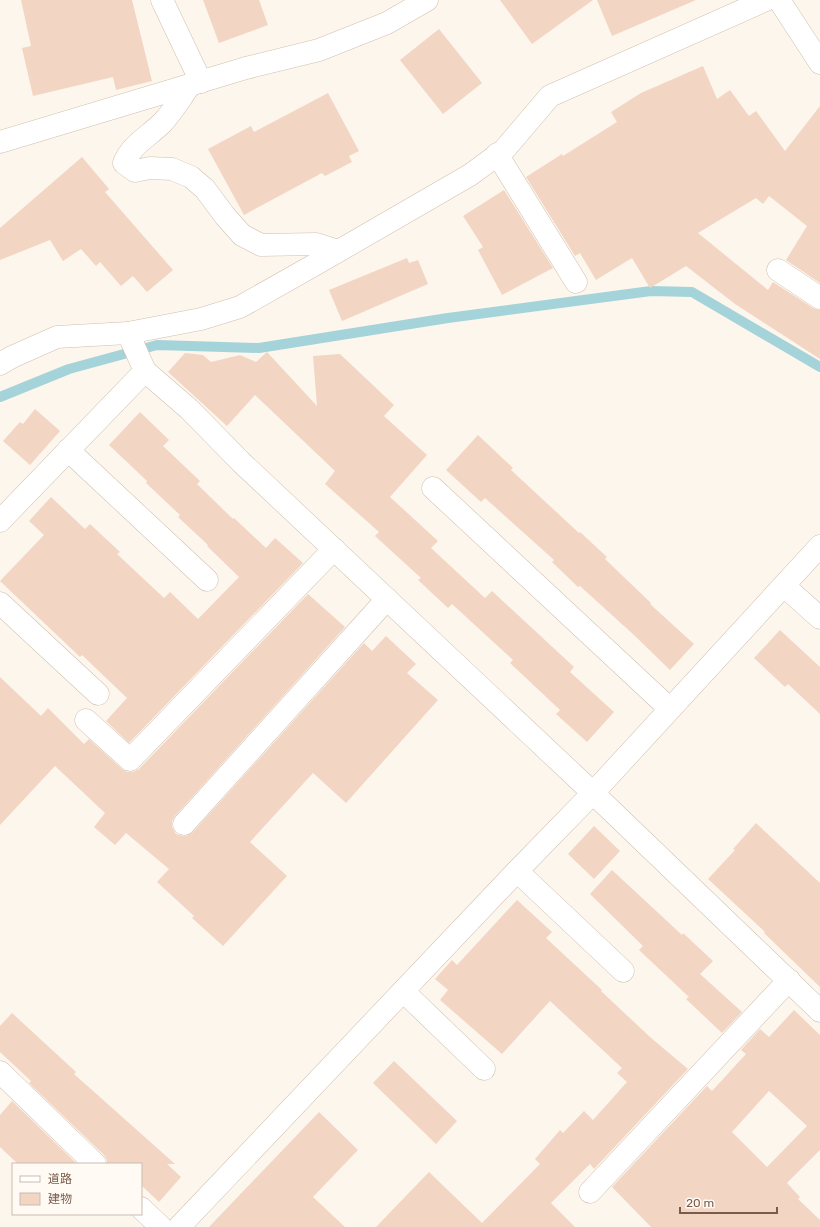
<svg xmlns="http://www.w3.org/2000/svg" width="820" height="1227" viewBox="0 0 820 1227" font-family="Rubik,'Noto Sans JP',sans-serif">
<rect width="100%" height="100%" fill="#fdf6ec"/>
<g fill="none" stroke-linecap="round" stroke-linejoin="round">
<path stroke="#a5d3da" stroke-width="10" d="M 0,397 L 69,369 L 157,345 L 259,348 L 448,318 L 651,291 L 692,292 L 820,367"/>
</g>
<g fill="#f3d5c3" fill-rule="evenodd">
<path d="M 21,0 L 132,0 L 152,81 L 116,90 L 113,77 L 33,96 L 22,48 L 31,46 Z"/>
<path d="M 203,0 L 259,0 L 268,25 L 219,43 Z"/>
<path d="M 500,0 L 593,0 L 532,44 Z"/>
<path d="M 597,0 L 696,0 L 612,36 Z"/>
<path d="M 439,29 L 482,83 L 443,114 L 400,60 Z"/>
<path d="M 703,66 L 717,99 L 730,90 L 749,116 L 756,111 L 785,151 L 820,106 L 820,283 L 786,260 L 807,226 L 769,196 L 763,204 L 756,198 L 698,233 L 768,290 L 773,282 L 813,308 L 820,310 L 820,359 L 735,304 L 686,266 L 650,288 L 632,258 L 596,280 L 580,253 L 575,256 L 526,177 L 562,154 L 563,156 L 617,122 L 611,112 L 641,93 Z"/>
<path d="M 328,93 L 359,151 L 349,156 L 352,162 L 325,176 L 322,173 L 244,215 L 208,149 L 251,126 L 254,132 Z"/>
<path d="M 82,157 L 109,189 L 105,192 L 173,270 L 147,292 L 133,276 L 121,286 L 100,262 L 96,266 L 81,249 L 63,261 L 50,240 L 0,260 L 0,228 Z"/>
<path d="M 504,190 L 553,268 L 502,295 L 478,250 L 483,247 L 463,216 Z"/>
<path d="M 407,258 L 409,263 L 418,260 L 428,284 L 342,321 L 329,290 Z"/>
<path d="M 267,352 L 317,406 L 313,356 L 340,354 L 394,405 L 384,416 L 427,455 L 390,497 L 438,541 L 431,548 L 485,598 L 492,591 L 574,667 L 570,672 L 614,712 L 587,742 L 556,714 L 560,710 L 510,663 L 513,660 L 452,604 L 448,608 L 418,580 L 421,578 L 375,536 L 379,532 L 325,484 L 335,471 L 255,395 L 227,426 L 168,372 L 185,353 L 203,355 L 211,362 L 240,355 L 256,362 Z"/>
<path d="M 35,409 L 60,431 L 30,465 L 3,441 L 20,422 L 23,424 Z"/>
<path d="M 140,412 L 169,440 L 163,446 L 200,481 L 197,484 L 233,519 L 234,518 L 266,548 L 275,538 L 303,563 L 129,743 L 106,721 L 127,698 L 82,655 L 80,657 L 0,581 L 44,535 L 29,521 L 51,497 L 85,529 L 90,524 L 120,552 L 117,554 L 164,598 L 170,592 L 198,619 L 239,577 L 207,546 L 208,545 L 178,517 L 180,515 L 146,483 L 147,481 L 109,445 Z"/>
<path d="M 478,435 L 513,468 L 511,470 L 579,533 L 580,532 L 607,557 L 605,559 L 651,603 L 650,604 L 694,644 L 670,670 L 635,636 L 580,586 L 578,587 L 552,562 L 554,560 L 485,498 L 481,502 L 446,470 Z"/>
<path d="M 308,594 L 345,627 L 175,816 L 172,821 L 172,827 L 176,834 L 182,836 L 187,836 L 193,832 L 364,643 L 372,651 L 386,636 L 416,664 L 407,673 L 438,700 L 346,803 L 313,773 L 250,842 L 287,876 L 223,946 L 192,918 L 194,916 L 157,882 L 169,869 L 126,833 L 115,845 L 94,827 L 105,813 L 55,766 L 0,825 L 0,677 L 41,716 L 48,708 L 84,744 L 89,739 L 122,769 L 127,772 L 133,772 L 139,769 Z"/>
<path d="M 780,630 L 820,667 L 820,714 L 788,684 L 785,687 L 754,658 Z"/>
<path d="M 756,823 L 820,883 L 820,987 L 764,933 L 765,932 L 708,879 L 735,850 L 733,849 Z"/>
<path d="M 594,826 L 620,851 L 594,879 L 568,854 Z"/>
<path d="M 612,870 L 682,935 L 683,933 L 713,961 L 700,974 L 742,1012 L 722,1033 L 686,999 L 689,997 L 639,950 L 643,946 L 590,894 Z"/>
<path d="M 517,900 L 552,932 L 546,938 L 602,990 L 601,991 L 650,1037 L 688,1069 L 594,1169 L 590,1164 L 551,1203 L 575,1227 L 376,1227 L 429,1172 L 482,1223 L 540,1164 L 535,1159 L 560,1130 L 563,1133 L 584,1111 L 593,1120 L 627,1082 L 617,1073 L 622,1068 L 550,1001 L 502,1054 L 440,1000 L 448,990 L 435,979 L 452,960 L 457,965 Z"/>
<path d="M 794,1010 L 820,1035 L 820,1150 L 787,1183 L 800,1197 L 798,1199 L 820,1220 L 820,1227 L 651,1227 L 612,1187 L 707,1086 L 712,1091 L 746,1054 L 741,1050 L 760,1029 L 769,1037 ZM 769,1091 L 807,1126 L 767,1167 L 732,1132 Z"/>
<path d="M 12,1013 L 76,1072 L 74,1074 L 175,1164 L 167,1164 L 181,1177 L 159,1202 L 141,1185 L 141,1164 L 107,1164 L 107,1160 L 104,1155 L 29,1083 L 31,1081 L 0,1052 L 0,1026 Z"/>
<path d="M 394,1061 L 457,1121 L 436,1144 L 373,1083 Z"/>
<path d="M 12,1101 L 77,1164 L 18,1164 L 0,1147 L 0,1115 Z"/>
<path d="M 319,1112 L 358,1150 L 313,1197 L 345,1227 L 209,1227 Z"/>
</g>
<g fill="none" stroke-linecap="round" stroke-linejoin="round">
<defs>
<g id="minor">
<path d="M 162,0 L 201,82"/>
<path d="M 779,0 L 820,63"/>
<path d="M 190,85 C 181,97 173,112 162,123 C 149,136 131,145 124,163 L 135,171 L 150,168 L 172,169 L 191,177 L 205,189 L 225,216 L 242,235 L 261,245 L 316,244 L 338,251"/>
<path d="M 0,142 L 246,68 L 319,50 L 387,23 L 427,0"/>
<path d="M 497,154 L 576,282"/>
<path d="M 778,270 L 820,298"/>
<path d="M 128,333 L 145,371"/>
<path d="M 0,364 L 12,357 L 57,337 L 128,333 L 201,319 L 240,307 L 316,264 L 470,175 L 504,150 L 550,96 L 766,0"/>
<path d="M 68,450 L 207,580"/>
<path d="M 433,488 L 670,709"/>
<path d="M 0,521 L 145,371 L 189,409 L 241,462 L 593,793 L 820,1011"/>
<path d="M 784,586 L 820,618"/>
<path d="M 0,603 L 98,694"/>
<path d="M 86,720 L 130,760 L 334,549"/>
<path d="M 184,824 L 387,599"/>
<path d="M 517,871 L 623,971"/>
<path d="M 403,991 L 484,1069"/>
<path d="M 0,1072 L 95,1164"/>
<path d="M 590,1192 L 789,980"/>
<path d="M 141,1208 L 161,1227"/>
<path d="M 179,1227 L 517,871 L 593,793 L 820,546"/>
</g>
</defs>
<use href="#minor" stroke="#d1beb0" stroke-width="23"/>
<use href="#minor" stroke="#fff" stroke-width="22"/>
</g>
<rect x="12" y="1163" width="130" height="52" fill="#fffaf3" stroke="#cabbb1"/>
<rect x="20" y="1176" width="20" height="6" fill="#ffffff" stroke="#cabbb1"/>
<text x="48" y="1183" font-size="12" fill="#7a5c4d">道路</text>
<rect x="20" y="1193" width="20" height="12" fill="#f3d5c3" stroke="#cabbb1"/>
<text x="48" y="1203" font-size="12" fill="#7a5c4d">建物</text>
<path d="M680 1207v6h97v-6" fill="none" stroke="#7a5c4d" stroke-width="2"/>
<text x="686" y="1207" font-size="12" fill="#7a5c4d" stroke="#fffaf3" stroke-width="3" paint-order="stroke">20 m</text>
</svg>
